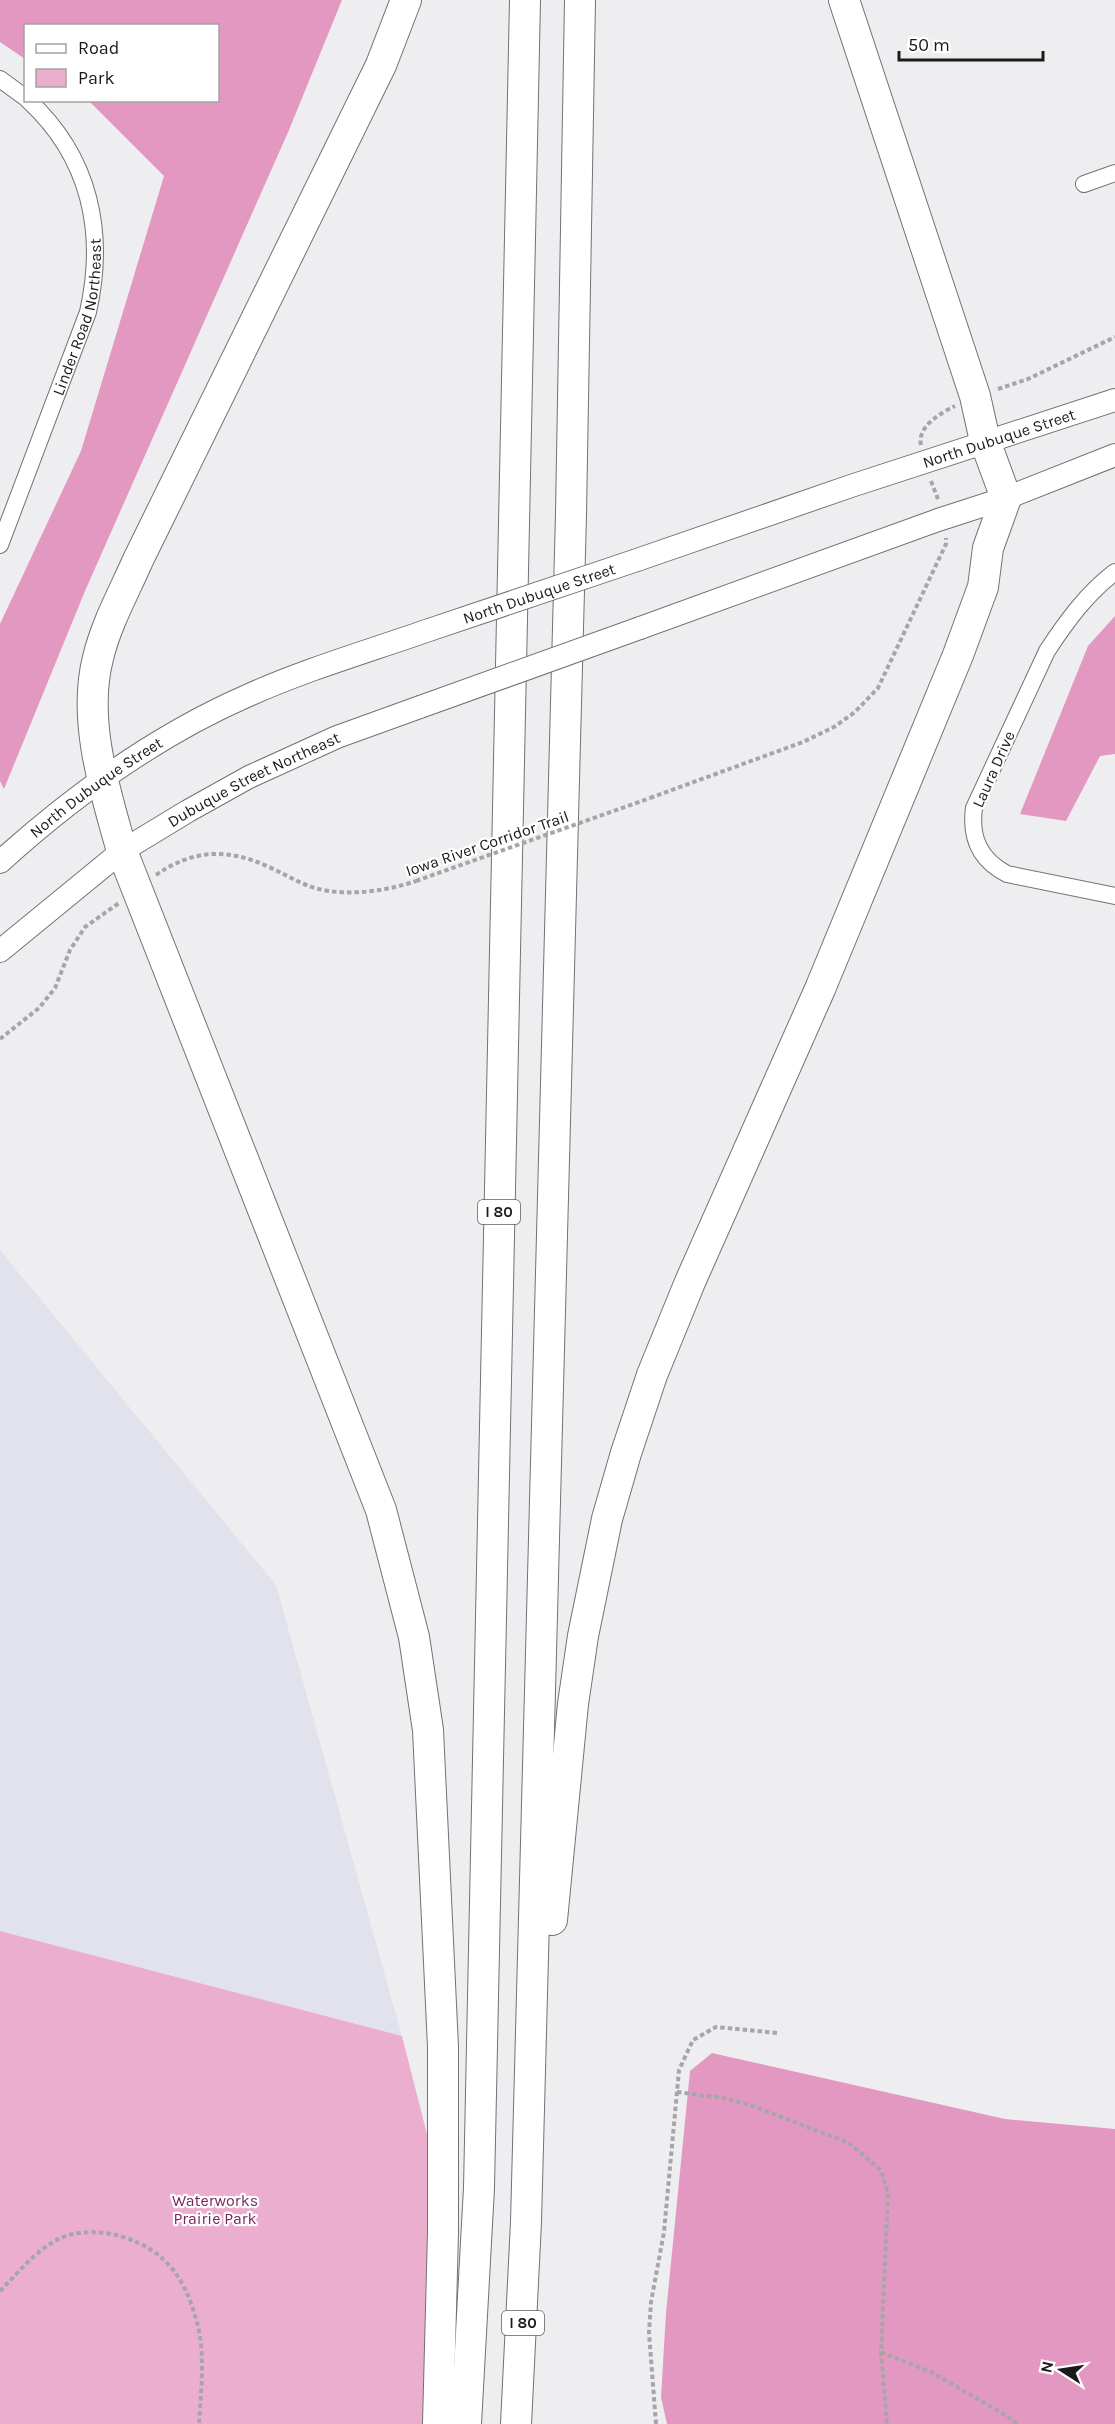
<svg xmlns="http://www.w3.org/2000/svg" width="1115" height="2424" viewBox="0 0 1115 2424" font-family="Karla,sans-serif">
<rect width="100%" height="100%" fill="#eeeef1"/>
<path fill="#e1e2ec" d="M 0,1250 L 276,1585 L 402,2036 L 0,1931 Z"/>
<path fill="#ecaecf" d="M 0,1931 L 402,2036 L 443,2197 L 435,2424 L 0,2424 Z"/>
<g fill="#e298c1">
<path d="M 0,0 L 342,0 L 289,130 L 85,591 L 4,789 L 0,781 L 0,624 L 81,451 L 164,176 L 89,101 L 218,100 L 218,26 L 26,26 L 25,59 L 0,42 Z"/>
<path d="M 1115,616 L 1115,754 L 1100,756 L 1066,821 L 1020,814 L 1088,646 Z"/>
<path d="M 712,2053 L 1005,2119 L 1115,2129 L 1115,2424 L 667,2424 L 661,2397 L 666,2313 L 690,2071 Z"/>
</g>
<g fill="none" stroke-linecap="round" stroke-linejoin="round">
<defs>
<g id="street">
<path d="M 0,79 L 26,98"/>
<path d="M 1084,184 L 1115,173"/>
<path id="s1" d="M 0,545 L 88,312 C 106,232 90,157 28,100"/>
<path d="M 1115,572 C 1087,593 1066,622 1047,651 L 974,808 C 970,838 980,860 1007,874 L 1115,896"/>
</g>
<g id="secondary">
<path id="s2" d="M 637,560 L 851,486 L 1115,400"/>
<path d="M 640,628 L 938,520 L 1006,498 L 1115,455"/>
<path id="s3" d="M 0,862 C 74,795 157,735 249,695 C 307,669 369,651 429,630"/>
<path id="s4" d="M 0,951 L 122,851 L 188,811 L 249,777 L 337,737 L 420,707"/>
</g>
<g id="highway">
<path d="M 406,0 L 381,65 L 138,560 C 124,592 106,624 98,658 C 82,720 105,791 122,851 L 381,1510 L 414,1637 L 428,1730 L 443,2047 L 443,2232 L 438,2424"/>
<path d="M 552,1920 L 573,1704 L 583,1636 L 607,1519 L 626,1453 L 652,1375 L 690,1282 L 820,989 L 958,655 L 983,587 L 988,548 L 1006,498 L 985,441 L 975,396 L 844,0"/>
<path d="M 466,2424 L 479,2188 L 525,0"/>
<path d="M 516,2424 L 526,2222 L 571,514 L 580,0"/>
</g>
</defs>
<use href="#street" stroke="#727274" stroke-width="18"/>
<use href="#secondary" stroke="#727274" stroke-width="24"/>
<use href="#highway" stroke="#727274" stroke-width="32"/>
<g stroke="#a6a6a8" stroke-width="4" stroke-dasharray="4.5 3" stroke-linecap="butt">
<path d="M 998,389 L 1028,379 L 1115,337"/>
<path d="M 921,445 C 917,426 941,413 955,406"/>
<path d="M 931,481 L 938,499"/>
<path d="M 650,798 L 803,742 L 834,727 L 855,712 L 878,688 L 946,544 L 946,538"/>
<path d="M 156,875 C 193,849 229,848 269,867 C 289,876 306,888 329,891 C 358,895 389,890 416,881"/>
<path d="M 0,1039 L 39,1008 L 55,988 L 70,950 L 85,927 L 119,903"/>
<path d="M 677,2092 L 723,2098 L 753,2106 L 849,2143 L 881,2170 L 888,2193 L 881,2352 L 887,2424"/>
<path d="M 0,2291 C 16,2275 31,2256 50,2244 C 82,2221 137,2234 164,2260 C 181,2276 190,2297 196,2319 C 206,2351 201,2391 199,2424"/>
<path d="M 881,2352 L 931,2372 L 1007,2416 L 1017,2424"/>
<path d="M 656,2424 L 649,2333 L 651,2302 L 664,2232 L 679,2070 L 693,2040 L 716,2027 L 778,2033"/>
</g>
<use href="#street" stroke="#fff" stroke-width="16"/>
<use href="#secondary" stroke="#fff" stroke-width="22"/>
<use href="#highway" stroke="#fff" stroke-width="30"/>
<defs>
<g id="secondary-bridge">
<path id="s5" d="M 429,630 L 637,560"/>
<path d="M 420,707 L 640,628"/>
</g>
</defs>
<use href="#secondary-bridge" stroke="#727274" stroke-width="24" stroke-linecap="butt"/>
<path stroke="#a6a6a8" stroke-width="4" stroke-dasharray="4.5 3" stroke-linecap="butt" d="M 416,881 L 650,798"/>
<use href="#secondary-bridge" stroke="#fff" stroke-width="22"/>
</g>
<g text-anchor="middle" stroke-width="4.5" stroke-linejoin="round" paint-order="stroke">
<g fill="#fff" stroke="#5f5f5f" stroke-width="1.5">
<rect x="478" y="1200" width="42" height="24" rx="4.5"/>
<rect x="502" y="2311" width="42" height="24" rx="4.5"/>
</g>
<g font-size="15" font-weight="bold" fill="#1a1a1b">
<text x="499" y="1217">I 80</text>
<text x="523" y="2328">I 80</text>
</g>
<g font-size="16" fill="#1a1a1b" stroke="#fff">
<text dy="6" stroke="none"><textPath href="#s1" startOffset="242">Linder Road Northeast</textPath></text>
<text dy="6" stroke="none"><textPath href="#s2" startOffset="382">North Dubuque Street</textPath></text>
<text dy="6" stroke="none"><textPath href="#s5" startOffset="116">North Dubuque Street</textPath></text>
<text transform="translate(993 769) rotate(-66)" y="6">Laura Drive</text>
<text dy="6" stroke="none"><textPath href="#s4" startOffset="308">Dubuque Street Northeast</textPath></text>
<text dy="6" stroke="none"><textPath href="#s3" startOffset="122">North Dubuque Street</textPath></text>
<text transform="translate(487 843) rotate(-19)" y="6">Iowa River Corridor Trail</text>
</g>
<g font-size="16" fill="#7c265c" stroke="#fff">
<text x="215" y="2206">Waterworks<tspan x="215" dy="18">Prairie Park</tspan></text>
</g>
</g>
<rect x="24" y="24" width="195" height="78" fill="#ffffff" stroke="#a3a3a4" stroke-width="1.5"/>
<rect x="36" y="44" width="30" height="9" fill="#ffffff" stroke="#a3a3a4" stroke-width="1.5"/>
<text x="78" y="54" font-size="18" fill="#1a1a1b">Road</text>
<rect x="36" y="69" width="30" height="18" fill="#ecaecf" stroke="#a3a3a4" stroke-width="1.5"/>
<text x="78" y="84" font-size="18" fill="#1a1a1b">Park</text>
<g transform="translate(1061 2370) rotate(282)" stroke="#ffffff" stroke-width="4.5" paint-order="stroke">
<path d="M0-4.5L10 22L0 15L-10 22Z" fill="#1a1a1b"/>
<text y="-9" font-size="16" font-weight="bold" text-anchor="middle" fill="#1a1a1b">N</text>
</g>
<path d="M899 51v9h144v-9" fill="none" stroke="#1a1a1b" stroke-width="3"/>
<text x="908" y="51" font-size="18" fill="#1a1a1b" stroke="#ffffff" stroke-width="4.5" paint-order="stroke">50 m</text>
</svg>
